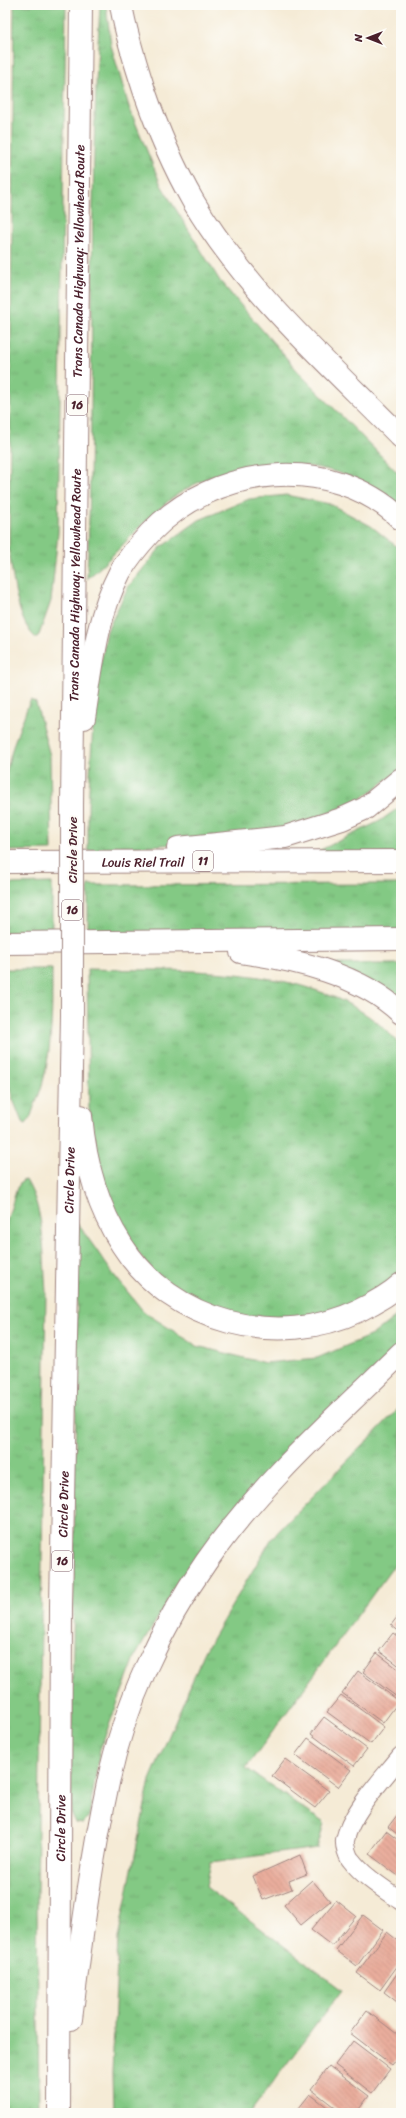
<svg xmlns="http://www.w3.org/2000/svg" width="406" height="2118" viewBox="0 0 406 2118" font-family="Sriracha,sans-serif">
<defs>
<pattern id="grass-tufts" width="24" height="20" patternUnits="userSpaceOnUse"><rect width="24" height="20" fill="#83c984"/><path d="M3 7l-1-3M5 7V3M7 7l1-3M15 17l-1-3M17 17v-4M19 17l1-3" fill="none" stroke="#73ac72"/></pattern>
<pattern id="building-back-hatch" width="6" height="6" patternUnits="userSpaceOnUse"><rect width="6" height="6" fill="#e9ad9c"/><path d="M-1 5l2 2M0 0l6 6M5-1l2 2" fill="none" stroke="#c99487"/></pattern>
</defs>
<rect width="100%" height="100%" fill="#fdfcf7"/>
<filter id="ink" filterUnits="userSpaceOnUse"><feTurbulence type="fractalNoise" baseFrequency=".025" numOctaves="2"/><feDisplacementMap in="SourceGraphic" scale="8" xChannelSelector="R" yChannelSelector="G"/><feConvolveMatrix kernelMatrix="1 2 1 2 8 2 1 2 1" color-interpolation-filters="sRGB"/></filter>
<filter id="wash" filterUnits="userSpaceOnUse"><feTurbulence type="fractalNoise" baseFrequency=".012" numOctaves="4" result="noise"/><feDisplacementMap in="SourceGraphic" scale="16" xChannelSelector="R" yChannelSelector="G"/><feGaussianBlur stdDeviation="0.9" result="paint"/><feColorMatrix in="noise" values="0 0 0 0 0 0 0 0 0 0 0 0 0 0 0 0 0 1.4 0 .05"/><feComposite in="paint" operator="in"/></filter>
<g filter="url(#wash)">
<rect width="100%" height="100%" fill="#f5ebd6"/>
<g fill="url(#grass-tufts)" stroke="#667458">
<path d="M 14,5 L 66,5 L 58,533 L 51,601 L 39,635 L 36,638 C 16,621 13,575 9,550 Z"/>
<path d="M 100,5 L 106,5 L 111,45 L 129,107 L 161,185 L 220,281 L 302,376 L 401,476 L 401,507 C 391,497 381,492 369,485 C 307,453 221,458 166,503 C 138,526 115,556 87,579 C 95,388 88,196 100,5 Z"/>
<path d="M 286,495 L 330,504 L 371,526 L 401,550 L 401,767 L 396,773 L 354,804 L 260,837 L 88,851 L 88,805 L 95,693 L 107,631 L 128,587 L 160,548 L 199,520 L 249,499 Z"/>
<path d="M 31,700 L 36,703 L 50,756 L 52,850 L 5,851 L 6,773 L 14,743 L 29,703 Z"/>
<path d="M 401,806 L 401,854 L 312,854 L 380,821 Z"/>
<path d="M 52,883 L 52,935 L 5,935 L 5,884 Z"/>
<path d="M 401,884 L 401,934 L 88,936 L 88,885 Z"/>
<path d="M 329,964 L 401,964 L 401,1006 Z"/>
<path d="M 5,969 L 52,969 C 52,1015 53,1065 34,1107 C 32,1113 30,1120 26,1124 L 22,1122 L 12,1097 L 5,1069 Z"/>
<path d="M 87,969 C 188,972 330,960 401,1046 L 401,1274 L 364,1304 L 261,1325 L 162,1284 L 109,1215 L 89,1109 Z"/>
<path d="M 26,1180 C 46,1213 43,1255 46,1292 L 37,1895 L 39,2113 L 5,2113 L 5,1227 L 17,1188 L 22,1181 Z"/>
<path d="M 78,1224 L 114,1275 L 144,1312 L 197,1346 L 265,1363 L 317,1358 L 372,1335 L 401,1312 L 401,1343 L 214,1535 L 175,1588 L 136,1655 L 100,1749 L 89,1816 L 83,1824 L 76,1823 L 71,1812 Z"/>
<path d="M 401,1406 L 401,1556 L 246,1768 L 324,1823 L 317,1848 L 211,1862 L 206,1887 L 342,1990 L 250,2113 L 113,2113 L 112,2073 L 118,1939 L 150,1780 L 205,1651 L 272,1538 Z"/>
</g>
<g id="blocks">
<g fill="url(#building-back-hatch)">
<path d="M 401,1612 L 401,1633 L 391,1625 Z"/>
<path d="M 393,1633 L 401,1639 L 401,1667 L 379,1651 Z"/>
<path d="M 377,1653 L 401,1671 L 401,1700 L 363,1672 Z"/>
<path d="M 358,1671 L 399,1701 L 383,1723 L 342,1693 Z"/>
<path d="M 341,1695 L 384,1727 L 371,1744 L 327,1712 Z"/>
<path d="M 324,1717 L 367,1749 L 354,1766 L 311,1734 Z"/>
<path d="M 308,1738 L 351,1770 L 338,1787 L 295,1755 Z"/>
<path d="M 285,1759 L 329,1791 L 315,1808 L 272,1776 Z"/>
<path d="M 401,1810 L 401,1837 L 388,1827 Z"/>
<path d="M 386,1831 L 401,1842 L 401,1878 L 369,1854 Z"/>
<path d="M 300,1855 L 307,1874 L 289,1881 L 292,1889 L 263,1900 L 253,1876 Z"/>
<path d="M 312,1880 L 330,1901 L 301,1925 L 284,1905 Z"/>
<path d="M 336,1900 L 356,1916 L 332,1946 L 311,1930 Z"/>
<path d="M 363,1915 L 383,1930 L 357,1966 L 336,1950 Z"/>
<path d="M 387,1932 L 401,1943 L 401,1961 L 380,1990 L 357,1973 Z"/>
<path d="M 401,1968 L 401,2005 L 384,1992 Z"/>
<path d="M 367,2011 L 401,2037 L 401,2054 L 392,2065 L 350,2033 Z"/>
<path d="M 353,2041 L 390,2069 L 372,2093 L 335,2065 Z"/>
<path d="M 329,2066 L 369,2096 L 356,2113 L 342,2113 L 311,2089 Z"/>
<path d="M 310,2094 L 335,2113 L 295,2113 Z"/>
</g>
</g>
</g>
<g filter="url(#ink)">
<use href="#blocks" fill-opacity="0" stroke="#a08580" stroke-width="1"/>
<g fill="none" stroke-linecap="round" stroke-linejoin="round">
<defs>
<path id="street" d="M 401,1756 C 383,1779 351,1812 345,1840 C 344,1845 348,1857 351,1860 C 364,1877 384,1889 401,1901"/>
<g id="highway">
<path d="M 121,5 C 126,34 135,62 144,90 C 157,128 173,166 193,201 C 246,291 328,363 401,437"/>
<path d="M 84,718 C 92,668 96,618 120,572 C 128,558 139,545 150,533 C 215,465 330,452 401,519"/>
<path id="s1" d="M 72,805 L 81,5"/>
<path d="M 178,848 L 285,837 L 342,819 L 366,808 L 401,779"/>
<path id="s2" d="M 5,862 L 401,861"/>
<path d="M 5,943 L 401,939"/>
<path d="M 241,952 C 296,960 360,974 401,1013"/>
<path d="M 81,1116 C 85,1160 97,1207 122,1245 C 171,1323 278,1350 360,1310 C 374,1303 389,1295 401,1284"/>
<path d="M 71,2019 C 81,1941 91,1861 108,1783 C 124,1706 161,1626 206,1562 C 261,1483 333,1420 401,1353"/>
<path id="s3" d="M 59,2113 L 61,1606 L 72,1015"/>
</g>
</defs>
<use href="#street" stroke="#a08580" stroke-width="20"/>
<use href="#highway" stroke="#a08580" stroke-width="24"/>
<use href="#street" stroke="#fff" stroke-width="18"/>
<use href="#highway" stroke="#fff" stroke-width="22"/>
<defs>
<path id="highway-bridge" d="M 72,1015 L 72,805"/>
</defs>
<use href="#highway-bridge" stroke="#a08580" stroke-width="24" stroke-linecap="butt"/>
<use href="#highway-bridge" stroke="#fff" stroke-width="22"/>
</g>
</g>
<g text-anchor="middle" stroke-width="4" stroke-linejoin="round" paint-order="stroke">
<g fill="#fdfcf7" stroke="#806168" stroke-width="1">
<rect x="67" y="395" width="20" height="20" rx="3"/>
<rect x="193" y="851" width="20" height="20" rx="3"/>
<rect x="62" y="900" width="20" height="20" rx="3"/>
<rect x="52" y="1551" width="20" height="20" rx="3"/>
</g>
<g font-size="12" font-weight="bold" fill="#4a1f2b">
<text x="77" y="409">16</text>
<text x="203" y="865">11</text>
<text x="72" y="914">16</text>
<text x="62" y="1565">16</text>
</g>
<g font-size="13" fill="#4a1f2b" stroke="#fdfcf7">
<text dy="5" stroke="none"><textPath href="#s1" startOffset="544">Trans Canada Highway: Yellowhead Route</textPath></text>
<text dy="5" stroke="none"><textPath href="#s1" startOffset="220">Trans Canada Highway: Yellowhead Route</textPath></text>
<text transform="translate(72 850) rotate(-90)" y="5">Circle Drive</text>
<text dy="5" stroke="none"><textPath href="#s2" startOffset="138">Louis Riel Trail</textPath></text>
<text dy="5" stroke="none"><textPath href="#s3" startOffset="933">Circle Drive</textPath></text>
<text dy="5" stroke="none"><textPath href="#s3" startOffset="609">Circle Drive</textPath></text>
<text dy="5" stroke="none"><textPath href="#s3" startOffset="285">Circle Drive</textPath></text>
</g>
</g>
<rect width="406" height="2118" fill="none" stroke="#fdfcf7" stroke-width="20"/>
<g transform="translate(368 38) rotate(270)" stroke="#fdfcf7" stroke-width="3" paint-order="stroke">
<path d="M0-3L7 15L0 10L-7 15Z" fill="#4a1f2b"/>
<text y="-6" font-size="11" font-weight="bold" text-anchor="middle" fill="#4a1f2b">N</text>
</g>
</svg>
